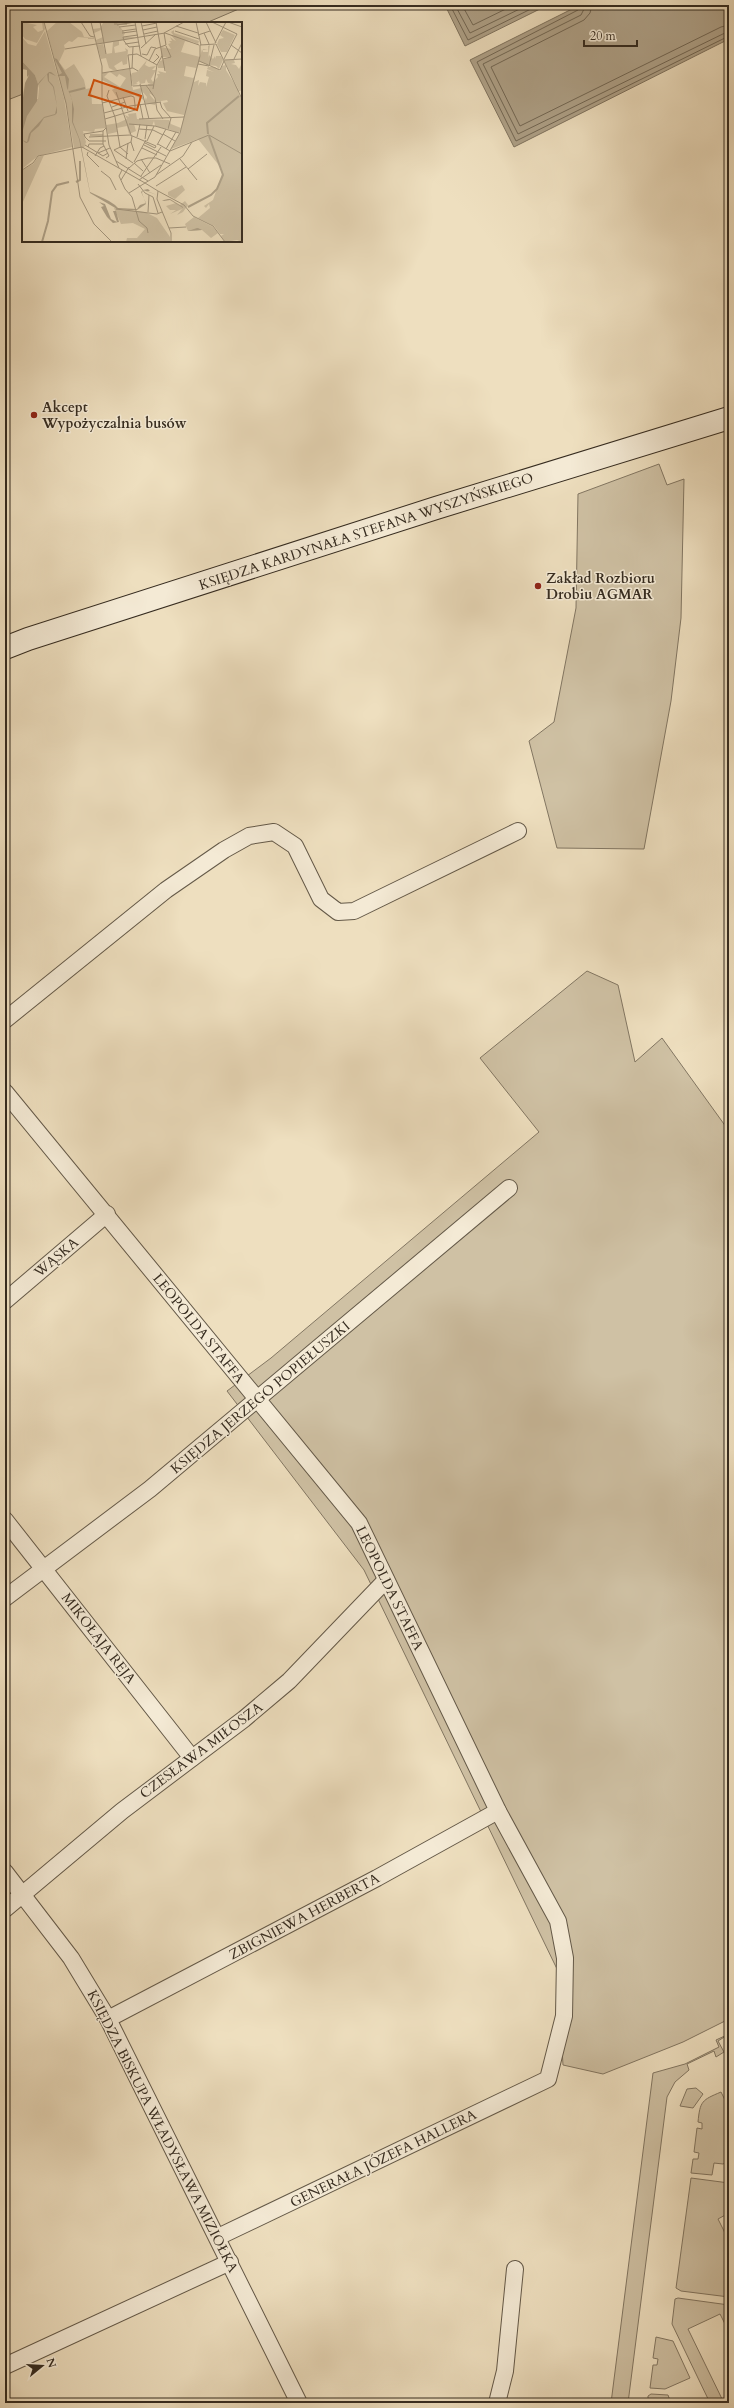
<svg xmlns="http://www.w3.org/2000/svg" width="734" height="2408" viewBox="0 0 734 2408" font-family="Cardo,serif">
<rect width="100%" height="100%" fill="#eedfbf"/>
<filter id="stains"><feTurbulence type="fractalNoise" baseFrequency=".005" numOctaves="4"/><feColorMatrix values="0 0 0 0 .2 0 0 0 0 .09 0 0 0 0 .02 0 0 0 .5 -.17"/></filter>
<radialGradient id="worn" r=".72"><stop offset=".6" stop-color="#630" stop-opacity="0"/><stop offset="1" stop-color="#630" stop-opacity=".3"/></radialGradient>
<g fill="#cfc1a4" stroke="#827662">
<path d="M 5,5 L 248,5 L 206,23 L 23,23 L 23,94 L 5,101 Z"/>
<path d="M 659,464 L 667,485 L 684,479 L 681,618 L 671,701 L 644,849 L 557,848 L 529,741 L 554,722 L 576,608 L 578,494 Z"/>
<path d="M 587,971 L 618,985 L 635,1062 L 662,1038 L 729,1131 L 729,2019 L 683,2042 L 603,2074 L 563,2065 L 557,1969 L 364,1570 L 227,1391 L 271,1358 L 539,1132 L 480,1058 Z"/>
<path d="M 729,2034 L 718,2041 L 724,2052 L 716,2057 L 714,2051 L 687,2064 L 689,2070 L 675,2082 L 667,2097 L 628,2403 L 611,2403 L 653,2073 L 685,2064 L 719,2047 L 716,2040 Z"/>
<path d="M 696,2088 L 703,2094 L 693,2108 L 680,2106 L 687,2089 Z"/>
<path d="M 721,2092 L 729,2108 L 729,2161 L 723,2164 L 714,2163 L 712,2175 L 691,2173 L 693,2159 L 698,2159 L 699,2153 L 694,2152 L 697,2128 L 702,2129 L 702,2123 L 698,2122 C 700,2101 702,2100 721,2092 Z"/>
<path d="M 691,2178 L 729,2183 L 729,2213 L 718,2219 L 729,2241 L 729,2297 L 681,2291 L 676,2288 Z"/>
<path d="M 678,2298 L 729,2305 L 729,2332 L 720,2314 L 688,2329 L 724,2403 L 710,2403 L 672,2324 L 675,2299 Z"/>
<path d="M 656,2337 L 673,2341 L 690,2378 L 665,2389 L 650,2388 L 653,2365 L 657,2365 L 658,2359 L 653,2358 Z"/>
<path d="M 651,2394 L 668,2395 L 671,2403 L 648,2403 L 648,2396 Z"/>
</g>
<g fill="#afa289" stroke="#7f735f">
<path d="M 445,5 L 548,5 L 465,46 Z"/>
<path d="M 580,5 L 729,5 L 729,39 L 514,147 L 470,60 Z"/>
</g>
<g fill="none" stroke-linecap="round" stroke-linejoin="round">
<g stroke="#726754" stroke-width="1">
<path d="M 450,5 L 468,40 L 539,5"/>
<path d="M 455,5 L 470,33 L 528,5"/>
<path d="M 462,5 L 473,25 L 514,5"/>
<path d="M 581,5 L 578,10 L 477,62 L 516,141 L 729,36"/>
<path d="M 586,5 L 581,15 L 483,64 L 518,134 L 729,31"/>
<path d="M 592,5 L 590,13 L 584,20 L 491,67 L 520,126 L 721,27 L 729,25"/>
</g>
<defs>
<g id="street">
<path d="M 5,1020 L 166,890 L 224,850 L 249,836 L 274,832 L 295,846 L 321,899 L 338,912 L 354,911 L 518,831"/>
<path d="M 5,1092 L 359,1523 L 498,1811 L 558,1921 L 565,1958 L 564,2016 L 548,2079 L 218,2237"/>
<path d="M 5,1301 L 107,1214"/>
<path d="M 5,1520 L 192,1758"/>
<path d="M 5,1598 L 150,1489 L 509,1188"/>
<path d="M 5,1872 L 71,1958 L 108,2019 L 299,2403"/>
<path d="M 5,1909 L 122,1811 L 244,1719 L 289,1681 L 386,1580"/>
<path d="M 108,2019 L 377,1878 L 498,1811"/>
<path d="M 5,2366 L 230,2262"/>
<path d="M 497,2403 L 505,2371 L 515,2269"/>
</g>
<path id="secondary" d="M 5,648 L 28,639 L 436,508 L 729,418"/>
</defs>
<use href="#street" stroke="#645948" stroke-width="18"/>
<use href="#secondary" stroke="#362c20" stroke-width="24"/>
<use href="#street" stroke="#f4ead5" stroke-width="16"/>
<use href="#secondary" stroke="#f4ead5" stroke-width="22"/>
</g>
<g fill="#8f2418" stroke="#f4ead5" stroke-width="1.5">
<circle cx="34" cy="415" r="4"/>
<circle cx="538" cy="586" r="4"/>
</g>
<g text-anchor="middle" stroke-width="3" stroke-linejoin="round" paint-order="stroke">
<g font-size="14" font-weight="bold" fill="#362c20" stroke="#f4ead5" text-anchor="start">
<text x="42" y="412">Akcept<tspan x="42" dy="16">Wypożyczalnia busów</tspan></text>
<text x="546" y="583">Zakład Rozbioru<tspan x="546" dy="16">Drobiu AGMAR</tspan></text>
</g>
<g font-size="14" fill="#362c20" stroke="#f4ead5">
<text transform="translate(366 531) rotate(-18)" y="5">KSIĘDZA KARDYNAŁA STEFANA WYSZYŃSKIEGO</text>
<text transform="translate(56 1257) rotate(-40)" y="5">WĄSKA</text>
<text transform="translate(199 1328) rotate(51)" y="5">LEOPOLDA STAFFA</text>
<text transform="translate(260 1397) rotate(-40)" y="5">KSIĘDZA JERZEGO POPIEŁUSZKI</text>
<text transform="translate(390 1588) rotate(64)" y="5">LEOPOLDA STAFFA</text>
<text transform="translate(99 1638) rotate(52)" y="5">MIKOŁAJA REJA</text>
<text transform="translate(201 1750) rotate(-37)" y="5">CZESŁAWA MIŁOSZA</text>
<text transform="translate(304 1916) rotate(-28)" y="5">ZBIGNIEWA HERBERTA</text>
<text transform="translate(163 2131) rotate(63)" y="5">KSIĘDZA BISKUPA WŁADYSŁAWA MIZIOŁKA</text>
<text transform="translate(383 2158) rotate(-26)" y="5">GENERAŁA JÓZEFA HALLERA</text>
</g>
</g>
<g transform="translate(22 22)">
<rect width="220" height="220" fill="#eedfbf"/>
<path d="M 0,0 L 15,3 L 11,5 L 16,10 L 21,8 L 20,0 L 22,0 L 23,7 L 15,21 L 3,17 L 0,13 ZM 35,0 L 47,0 L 60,10 L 62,15 L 72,16 L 73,21 L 72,17 L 66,17 L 66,23 L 66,16 L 56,15 L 50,20 L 47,19 L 42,23 L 43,27 L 37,40 L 43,48 L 52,42 L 62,58 L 64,67 L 69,66 L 70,82 L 80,82 L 84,106 L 73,107 L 72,110 L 61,109 L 64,120 L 62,126 L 52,126 L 45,86 L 25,9 ZM 94,0 L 103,11 L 101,15 L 116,15 L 97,19 L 97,23 L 92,25 L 93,31 L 104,29 L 103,26 L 106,28 L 105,42 L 101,43 L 100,39 L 92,44 L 95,48 L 91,48 L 87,46 L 84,36 L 79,37 L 75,23 L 81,22 L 84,32 L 90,31 L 91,20 L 75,22 L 74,18 L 81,15 L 79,8 L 72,11 L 71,7 L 78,6 L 81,1 ZM 152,8 L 152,11 L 177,19 L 176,22 L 163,17 L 171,21 L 163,19 L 159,30 L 178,35 L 180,27 L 181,30 L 186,30 L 186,27 L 181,28 L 181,27 L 186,27 L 186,24 L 188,23 L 186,36 L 187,33 L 191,37 L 193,34 L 193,37 L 194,34 L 199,34 L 201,38 L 197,47 L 194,44 L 187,43 L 190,37 L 186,43 L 177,39 L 173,53 L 174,46 L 164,44 L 162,54 L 171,56 L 173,54 L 172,60 L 177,58 L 176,64 L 178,60 L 184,61 L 184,65 L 187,55 L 184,54 L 185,48 L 192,50 L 185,47 L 186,45 L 193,45 L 198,49 L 200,44 L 204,43 L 204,48 L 217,69 L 202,38 L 212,38 L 213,41 L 209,42 L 214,43 L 217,47 L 220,41 L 220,68 L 216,70 L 220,78 L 220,220 L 215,218 L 203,220 L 199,214 L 202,212 L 198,212 L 192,204 L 176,196 L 188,186 L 187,182 L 184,186 L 182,184 L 191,178 L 200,152 L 199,146 L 176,117 L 149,127 L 158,111 L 163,90 L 162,93 L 145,89 L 141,81 L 146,80 L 145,78 L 133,80 L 133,83 L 123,81 L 123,75 L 124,78 L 125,75 L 120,69 L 118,75 L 121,74 L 122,78 L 112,73 L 96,77 L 90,68 L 94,65 L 80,58 L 81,51 L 87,50 L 82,55 L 98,65 L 104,56 L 97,52 L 95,55 L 88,50 L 107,47 L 111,68 L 119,66 L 119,63 L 125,64 L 128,73 L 134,80 L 133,75 L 127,71 L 126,62 L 129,61 L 126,61 L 124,57 L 123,61 L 118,62 L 117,59 L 114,61 L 116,62 L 111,63 L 108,50 L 109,53 L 110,51 L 115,50 L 125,38 L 123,43 L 127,45 L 134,44 L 130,48 L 134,48 L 129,57 L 131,60 L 136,55 L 135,52 L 138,52 L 136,49 L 144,51 L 143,46 L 136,46 L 136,43 L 138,39 L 149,35 L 139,35 L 139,25 L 149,27 L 146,22 L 149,21 L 147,19 L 150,19 L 148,15 L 152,18 L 154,19 L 149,13 L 152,14 L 149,10 ZM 201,8 L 213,13 L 205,30 L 199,30 L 195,22 L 197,17 L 202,16 L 198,13 ZM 23,9 L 42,76 L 50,125 L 16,134 L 0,147 L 0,53 L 2,77 L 16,77 L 17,66 L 13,53 L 0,39 L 0,15 L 6,22 L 14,24 ZM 114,91 L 115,97 L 147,98 L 149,102 L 159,106 L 157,111 L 146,107 L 147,105 L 144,107 L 133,104 L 132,99 L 130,104 L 112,102 L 114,109 L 107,112 L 105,104 L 95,106 L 95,110 L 86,112 L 84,103 L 96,101 L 105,97 L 103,93 L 107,95 L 106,92 ZM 22,133 L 18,142 L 0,182 L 0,148 L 11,142 L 16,135 ZM 160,163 L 163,168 L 153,177 L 146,173 L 146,170 ZM 163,179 L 166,183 L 161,190 L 155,193 L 160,187 L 148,192 L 154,188 L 148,188 L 144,184 L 154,181 L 158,183 ZM 92,186 L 123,190 L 135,196 L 148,215 L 148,220 L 104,220 L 105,216 L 115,216 L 123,207 L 111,201 L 99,202 ZM 172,195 L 191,205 L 196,211 L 189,216 L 180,208 L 166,209 L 163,202 Z" fill="#cfc1a4"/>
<path d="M 32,36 L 35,37 L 47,57 L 46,68 L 49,74 L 52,87 L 51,100 L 58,118 L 68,170 L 83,177 L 87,179 L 93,183 L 96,186 L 115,187 L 118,183 L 124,181 L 120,172 L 119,170 L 121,168 L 126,167 L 128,169 L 125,169 L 135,173 L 140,178 L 142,178 L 146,177 L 148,177 L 161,185 L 161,186 L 160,195 L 166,209 L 175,206 L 176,206 L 180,208 L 187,212 L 191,220 L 187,212 L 180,208 L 166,209 L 160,195 L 161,186 L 148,178 L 142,179 L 140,178 L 135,173 L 121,168 L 120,171 L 124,182 L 115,188 L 107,188 L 95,187 L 68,171 L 57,117 L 50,100 L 50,77 L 45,66 L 43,54 L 35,54 L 40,51 ZM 0,39 L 13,53 L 16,62 L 18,59 L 27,50 L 29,50 L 34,54 L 27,51 L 27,59 L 30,62 L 32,65 L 35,84 L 35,91 L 33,93 L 22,96 L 17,104 L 9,111 L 7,119 L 5,121 L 4,121 L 0,118 L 5,120 L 7,112 L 9,109 L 22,95 L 33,92 L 35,84 L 31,65 L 26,59 L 25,52 L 16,63 L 15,79 L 5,94 L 0,111 L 0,83 L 3,61 L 7,53 L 5,55 L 5,48 L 0,47 ZM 77,180 L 83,182 L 89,197 L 95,200 L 91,189 L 94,189 L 97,200 L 91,201 L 85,195 L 79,185 L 82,184 Z" fill="#afa289"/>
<path fill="none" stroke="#afa289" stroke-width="2" d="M 47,70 L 63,66M 186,112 L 185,101 L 217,74M 54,160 L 58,158 L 58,139M 166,185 L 189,173 L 195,167 L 201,153 L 187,114M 20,220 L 26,199 L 30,170 L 35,163 L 47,160"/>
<path fill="none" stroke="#a4977f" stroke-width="1" d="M 22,0 L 44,81 L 58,175 L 72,202 L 90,220M 59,0 L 68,14 L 72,15M 69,0 L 74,20M 78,0 L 84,32M 113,0 L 119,34M 119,0 L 124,22M 134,0 L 143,49M 174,0 L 179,23M 184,0 L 194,21M 190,0 L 215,12M 206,0 L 220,5M 92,2 L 105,2M 95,3 L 113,0M 120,4 L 135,1M 154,4 L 176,11M 97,5 L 114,3M 121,8 L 135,5M 100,9 L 114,7M 153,9 L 177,17M 100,11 L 115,9M 142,11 L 162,0M 182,11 L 187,22M 122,12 L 136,9M 116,13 L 101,15 L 102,19 L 107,25 L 118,24M 176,13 L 188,9M 74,20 L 80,44 L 80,79 L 87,123 L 97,146M 193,21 L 204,0M 75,22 L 143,11 L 177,23M 103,22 L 117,20M 194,22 L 220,77M 178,23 L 194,22M 209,23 L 220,31M 119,26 L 134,12M 43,27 L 74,22M 120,32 L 125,33 L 129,25 L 134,26M 141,37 L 149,35 L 144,24M 202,37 L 215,12M 212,37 L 220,21M 202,38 L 220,37M 127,39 L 133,27 L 144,23 L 142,11M 177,39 L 198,48 L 202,39M 131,41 L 137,35 L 134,32M 176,42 L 187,44 L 192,23M 110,46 L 111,25M 80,51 L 111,46 L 116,49M 118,62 L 127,97M 124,63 L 133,76 L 135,88 L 141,97M 110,64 L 106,33 L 115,32 L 135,43M 111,64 L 131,63M 131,67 L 135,43 L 140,34M 87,68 L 85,74 L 93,95 L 98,125 L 106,132M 94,70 L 109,113M 101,75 L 106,89M 138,80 L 140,86 L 149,96 L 146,107M 80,81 L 109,74 L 112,75 L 113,83M 118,82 L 121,97M 90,85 L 103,80M 82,91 L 108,84 L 139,80M 83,97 L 113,88 L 113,83M 117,97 L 162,95M 107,102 L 133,104 L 157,111M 84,106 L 81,109 L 81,122 L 87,134 L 84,136M 117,107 L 131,108 L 141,113M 81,109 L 62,112 L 63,115 L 67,119 L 84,119M 141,112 L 153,119M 68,113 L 81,113M 110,114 L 109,120 L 112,129M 67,115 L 108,113 L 134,124M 115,115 L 118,102M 123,117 L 125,103M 125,119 L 132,104M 123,121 L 133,126 L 134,124M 136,122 L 148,129 L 187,113 L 220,132M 63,123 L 81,134 L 86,131M 122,123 L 144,134M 135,123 L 144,107M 66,125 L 67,122 L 81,122M 120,126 L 135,133M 144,127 L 154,110M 92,128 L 111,141M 92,128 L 109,120M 66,130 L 65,133 L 77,145M 76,131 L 88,126M 73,134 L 78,126 L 82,124M 104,137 L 106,121M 119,137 L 128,151M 158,137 L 175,158M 94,139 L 126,159M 112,140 L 124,118M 112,141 L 121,149M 107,146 L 115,139 L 126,136 L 134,136 L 148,142M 166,147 L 185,132M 0,148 L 11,141 L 16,134 L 60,125 L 123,161M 100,148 L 97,154 L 103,167 L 110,175 L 117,199 L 125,206 L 126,211M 79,149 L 88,156 L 94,168M 134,153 L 161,134 L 170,120M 119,154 L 139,125M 99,158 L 107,145M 117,158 L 139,143M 116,162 L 123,171 L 131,175 L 136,191M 134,164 L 164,145M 136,169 L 162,183 L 171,194 L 191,204 L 203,220M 107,171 L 123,161M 94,187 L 135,192 L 140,190M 126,190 L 127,173M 147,206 L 164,205M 149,220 L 149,211 L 135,177 L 136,169 L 123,161 L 133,155 L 158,111 L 178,34 L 178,23"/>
<path fill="#d6540e" fill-opacity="0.15" stroke="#d6540e" stroke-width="2" d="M 72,58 L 119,74 L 115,88 L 67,73 Z"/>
<rect width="220" height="220" fill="none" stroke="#362c20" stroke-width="2"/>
</g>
<rect width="734" height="2408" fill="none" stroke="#eedfbf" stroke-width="20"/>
<rect x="6" y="6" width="722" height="2396" fill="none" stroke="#362c20" stroke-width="2"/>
<rect x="10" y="10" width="714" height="2388" fill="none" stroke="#362c20"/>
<g transform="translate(42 2366) rotate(72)" stroke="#f4ead5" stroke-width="3" paint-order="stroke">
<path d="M0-3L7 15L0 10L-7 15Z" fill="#362c20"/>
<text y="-6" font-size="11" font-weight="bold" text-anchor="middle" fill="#362c20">N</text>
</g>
<path d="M584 40v6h53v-6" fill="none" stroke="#362c20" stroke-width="2"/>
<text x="590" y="40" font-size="12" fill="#362c20" stroke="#f4ead5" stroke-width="3" paint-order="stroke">20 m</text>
<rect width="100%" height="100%" filter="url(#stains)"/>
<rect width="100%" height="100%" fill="url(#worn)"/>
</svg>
